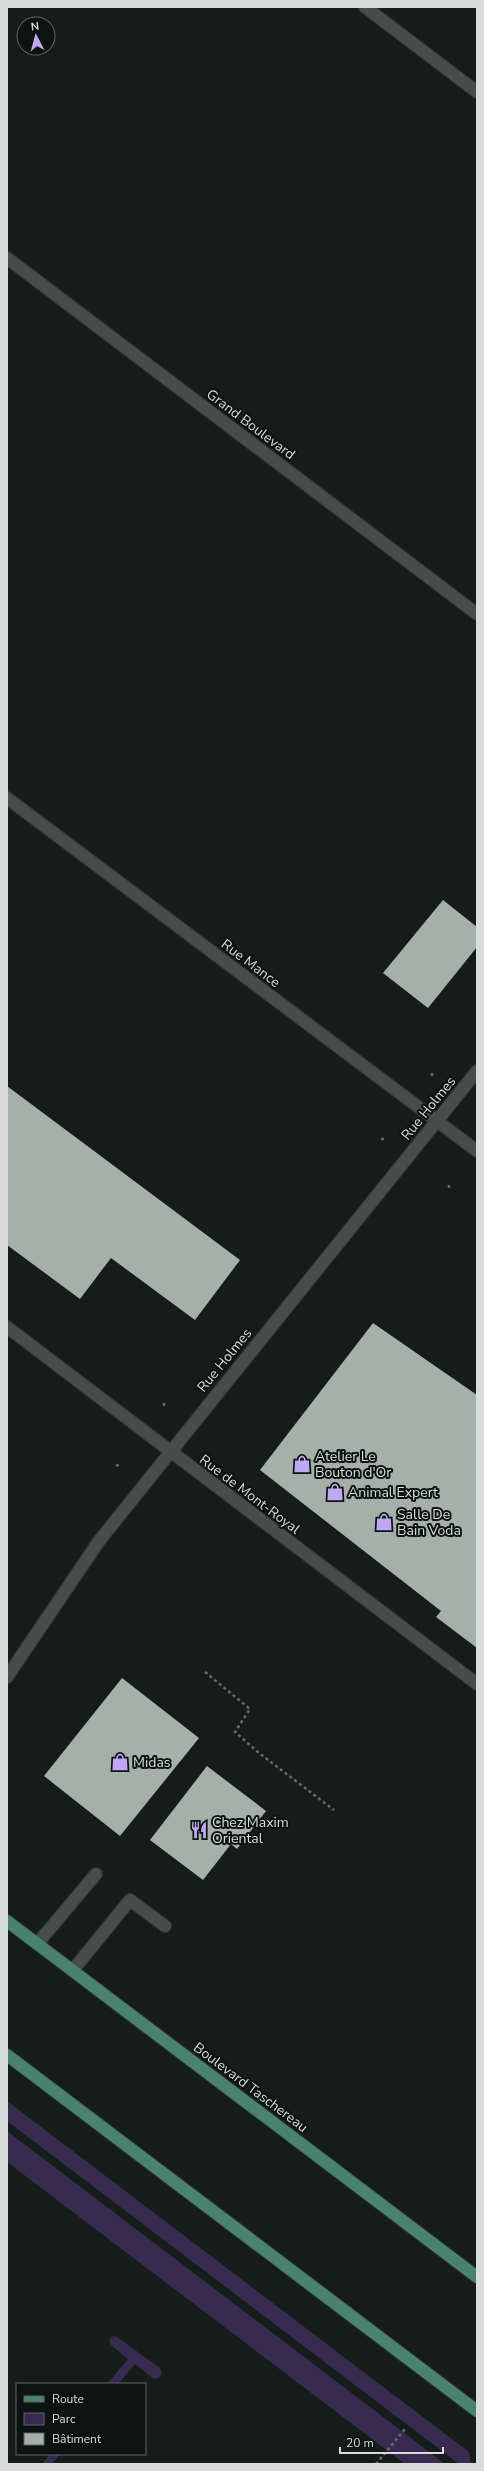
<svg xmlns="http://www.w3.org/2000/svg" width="484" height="2471" font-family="'Nunito Sans',sans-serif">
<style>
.green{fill:#372b50}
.building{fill:#a5b0ab}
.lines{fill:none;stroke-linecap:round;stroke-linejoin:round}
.lane-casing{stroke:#323634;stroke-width:14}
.street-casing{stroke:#323634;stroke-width:14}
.primary-casing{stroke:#323634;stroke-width:14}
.path{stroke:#656c6a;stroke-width:2.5;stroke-dasharray:3 3;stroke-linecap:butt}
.lane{stroke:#454e4a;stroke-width:12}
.street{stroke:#454e4a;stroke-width:12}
.primary{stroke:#49826f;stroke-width:12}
.labels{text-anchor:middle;stroke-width:4;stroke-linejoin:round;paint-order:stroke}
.street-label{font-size:14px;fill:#d8dddb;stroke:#0c1411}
.poi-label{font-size:14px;fill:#d8dddb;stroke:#0c1411;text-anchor:start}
</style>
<rect width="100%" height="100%" fill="#151d1a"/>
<path class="green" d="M7 2101 469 2452 471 2464H459L7 2121Z
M7 2131 445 2464H405L7 2162Z
M112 2336 117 2337 160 2368 162 2373 159 2378 154 2379 135 2364 118 2384H107L128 2359 111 2345 109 2340Z
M50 2454H60L52 2464H42Z"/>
<path class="building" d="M443 900 477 927V947L428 1008 383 973Z
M7 1086 240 1260 195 1320 111 1258 80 1299 7 1245Z
M373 1323 477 1395V1648L436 1617 441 1611 260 1470Z
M122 1678 199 1738 120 1836 44 1776Z
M207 1766 266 1811 237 1849 231 1844 203 1880 150 1840Z"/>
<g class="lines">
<g class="lane-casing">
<path id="lane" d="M37 1944 96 1874
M73 1970 130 1900 165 1926"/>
</g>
<g class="street-casing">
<path id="street" d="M365 7 477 92
M7 258 477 614
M7 798 477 1151
M7 1327 477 1684
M7 1677 99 1541 477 1071"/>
</g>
<g class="primary-casing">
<path id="primary" d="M7 1921 477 2277
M7 2055 477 2411"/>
</g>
<path class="path" d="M432 1073V1077
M381 1139H386
M449 1185V1190
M164 1403V1407
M116 1466 120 1464
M205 1672 250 1709 235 1732 259 1753 334 1810
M376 2464 405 2429"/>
<use href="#lane" class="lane"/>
<use href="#street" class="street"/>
<use href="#primary" class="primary"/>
</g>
<defs>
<g id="shop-bare" transform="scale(1.38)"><path d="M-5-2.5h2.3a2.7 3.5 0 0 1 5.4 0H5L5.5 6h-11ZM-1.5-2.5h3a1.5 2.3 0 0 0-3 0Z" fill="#c0a8f4" stroke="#0c1411" stroke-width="2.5" paint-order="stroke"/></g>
<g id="restaurant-bare" transform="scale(1.38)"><path d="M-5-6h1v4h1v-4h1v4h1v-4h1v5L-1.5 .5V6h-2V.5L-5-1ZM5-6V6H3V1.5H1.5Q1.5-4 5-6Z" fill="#c0a8f4" stroke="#0c1411" stroke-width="2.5" paint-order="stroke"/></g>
</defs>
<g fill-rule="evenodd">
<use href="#shop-bare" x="302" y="1464"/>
<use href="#shop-bare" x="335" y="1492"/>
<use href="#shop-bare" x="384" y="1522"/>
<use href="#shop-bare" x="120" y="1762"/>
<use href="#restaurant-bare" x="199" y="1830"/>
</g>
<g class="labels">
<g class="street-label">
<text transform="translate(251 424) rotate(37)" y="5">Grand Boulevard</text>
<text transform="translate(251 963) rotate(37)" y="5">Rue Mance</text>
<text transform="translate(428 1108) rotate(-51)" y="5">Rue Holmes</text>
<text transform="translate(224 1360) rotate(-51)" y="5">Rue Holmes</text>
<text transform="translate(250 1494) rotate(37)" y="5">Rue de Mont-Royal</text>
<text transform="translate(251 2087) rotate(37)" y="5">Boulevard Taschereau</text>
</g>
<g class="poi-label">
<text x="315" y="1461">Atelier Le<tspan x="315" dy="16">Bouton d'Or</tspan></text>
<text x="348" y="1497">Animal Expert</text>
<text x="397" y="1519">Salle De<tspan x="397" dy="16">Bain Voda</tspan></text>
<text x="133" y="1767">Midas</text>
<text x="212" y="1827">Chez Maxim<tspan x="212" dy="16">Oriental</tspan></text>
</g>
</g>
<rect width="484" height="2471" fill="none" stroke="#d8dddb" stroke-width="16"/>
<rect x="16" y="2383" width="130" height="72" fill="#0c1411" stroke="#5e6462"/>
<rect x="24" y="2396" width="20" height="6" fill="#49826f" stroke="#5e6462"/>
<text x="52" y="2403" font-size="12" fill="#d8dddb">Route</text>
<rect x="24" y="2413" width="20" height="12" fill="#372b50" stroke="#5e6462"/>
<text x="52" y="2423" font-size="12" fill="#d8dddb">Parc</text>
<rect x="24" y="2433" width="20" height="12" fill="#a5b0ab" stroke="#5e6462"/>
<text x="52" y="2443" font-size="12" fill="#d8dddb">Bâtiment</text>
<g transform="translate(36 36) rotate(354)"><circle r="19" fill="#0c1411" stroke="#5e6462"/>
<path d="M0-3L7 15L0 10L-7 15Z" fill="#c0a8f4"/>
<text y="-6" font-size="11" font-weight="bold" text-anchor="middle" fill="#d8dddb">N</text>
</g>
<path d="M340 2447v6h103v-6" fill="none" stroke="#d8dddb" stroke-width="2"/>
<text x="346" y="2447" font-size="12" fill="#d8dddb" stroke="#0c1411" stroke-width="3" paint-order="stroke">20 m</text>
</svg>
